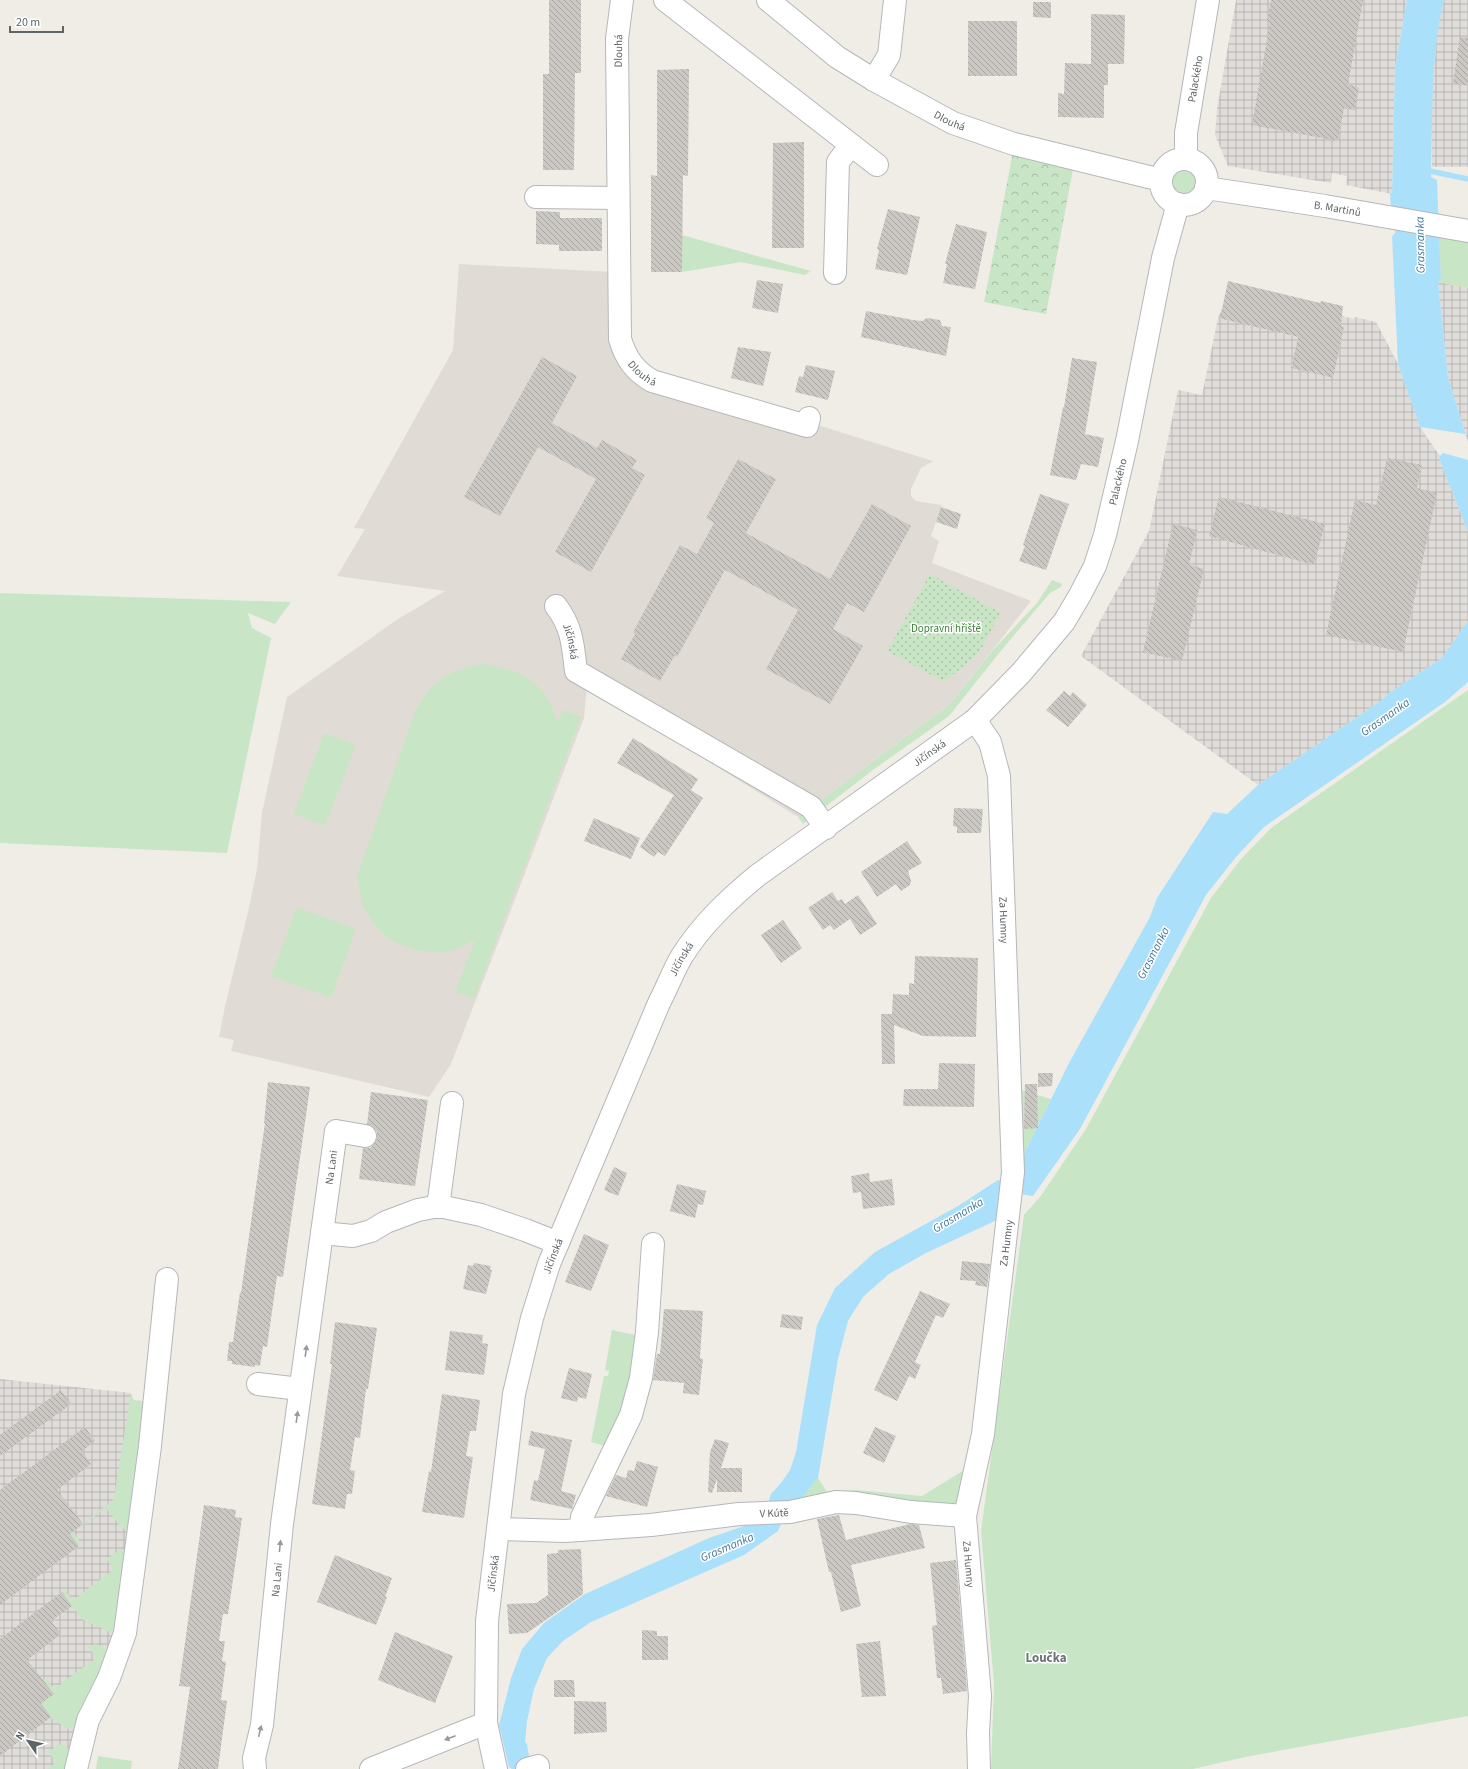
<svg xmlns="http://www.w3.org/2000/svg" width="1468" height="1769" font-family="'Source Sans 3',sans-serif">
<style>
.industrial{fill:url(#industrial-grid)}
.education{fill:#e0dcd5}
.grass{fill:#c8e6c5}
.forest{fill:url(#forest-crowns)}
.park{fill:url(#park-dots)}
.water{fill:#abe0fb}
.pier{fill:#f0ede7}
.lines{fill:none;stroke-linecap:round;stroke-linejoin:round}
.stream{stroke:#abe0fb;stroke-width:5.5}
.building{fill:url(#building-back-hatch)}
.minor-casing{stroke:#b4b7bb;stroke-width:24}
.minor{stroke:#fff;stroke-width:22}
.oneway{fill:#969a9c}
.labels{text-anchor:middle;stroke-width:3;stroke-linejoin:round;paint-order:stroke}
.street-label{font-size:11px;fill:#5e6366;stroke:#fff}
.park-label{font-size:11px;fill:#3d8339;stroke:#fff}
.water-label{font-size:12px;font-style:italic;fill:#42779c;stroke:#fff}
.quarter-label{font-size:13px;font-weight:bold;fill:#6f7578;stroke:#fff}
</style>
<defs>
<pattern id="industrial-grid" width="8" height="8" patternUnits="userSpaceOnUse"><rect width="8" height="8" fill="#dfdcd9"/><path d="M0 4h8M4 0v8" fill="none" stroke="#b8b6b4"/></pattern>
<pattern id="forest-crowns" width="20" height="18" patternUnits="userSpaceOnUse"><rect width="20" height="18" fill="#c8e6c5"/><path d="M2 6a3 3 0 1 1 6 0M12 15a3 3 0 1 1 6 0" fill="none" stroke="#a6bea4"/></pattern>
<pattern id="park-dots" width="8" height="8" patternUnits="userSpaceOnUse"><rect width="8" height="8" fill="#c8e6c5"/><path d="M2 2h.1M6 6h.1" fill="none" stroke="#a6bea4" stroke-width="1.8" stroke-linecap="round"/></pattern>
<pattern id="building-back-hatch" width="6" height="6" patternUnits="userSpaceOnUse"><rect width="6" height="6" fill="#cbc8c3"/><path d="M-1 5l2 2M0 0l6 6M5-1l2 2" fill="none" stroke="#a8a6a2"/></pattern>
</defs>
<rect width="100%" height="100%" fill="#f0ede7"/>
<path class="industrial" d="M1236 0H1407L1395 68 1392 194 1346 185 1347 176 1332 173 1331 183 1228 166 1215 135 1217 109Z
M1444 0H1468V167H1432V98L1437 31Z
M1438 282 1468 288V442L1448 377Z
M1342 316 1354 319 1355 317 1376 322 1398 364 1420 427 1440 456 1439 458 1468 532V621L1442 658 1389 693 1382 700 1258 785 1081 656 1149 531 1178 390 1202 395 1218 318 1280 332V334L1281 333 1292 335V336L1298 337 1291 368 1332 378Z
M0 1379 131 1393 133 1400 143 1401 118 1625 69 1750 68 1769H0Z"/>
<path class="education" d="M459 264 614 272 628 369 808 422 933 461 921 468 911 489V496L916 501 942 505 931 536 939 541 932 563 1031 601 950 704 798 817 587 686 584 718 507 920 451 1064 429 1097 231 1051 234 1040 219 1037 225 1006 248 912 257 869 262 813 287 697 398 619 445 591 337 576 365 529 354 528 453 350Z"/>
<path class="grass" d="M1169 182a15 15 0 1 1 30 0a15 15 0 1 1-30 0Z
M682 235 811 271 805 275 741 262 682 272Z
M1439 237 1468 242V288L1438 282 1441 280Z
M1052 580 1062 584 1061 587 1050 593 1000 652 949 716 873 770 803 824 798 817 950 704 993 650 1037 603Z
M0 593 291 602 275 624 248 613 252 628 271 638 227 853 0 843Z
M482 664C512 669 533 674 550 702 553 708 555 716 558 722L563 710 581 717 474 999 455 992 475 940 454 950 443 952 417 951 390 940 376 927 363 907 357 876 415 712C433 679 446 672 482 664Z
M1468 690V1716L1245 1757 1193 1769H991L994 1684 981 1531 1024 1215 1040 1197 1086 1129 1211 898 1241 859 1271 828Z
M324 733 356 745 325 826 294 814Z
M297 907 356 929 331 998 271 976Z
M1020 1090 1051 1099 1023 1156Z
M612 1330 640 1336 634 1376 609 1447 591 1442 604 1376H608L609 1371 605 1370Z
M131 1393 133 1400 145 1402 129 1528 125 1529 121 1527 106 1508 73 1532 81 1543 78 1545 70 1534 114 1499Z
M969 1467 957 1502 949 1506 798 1502 818 1478 827 1492 856 1490 922 1496Z
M121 1549 125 1550 114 1631 110 1632 83 1620 61 1592 64 1590 73 1600 114 1569 106 1559Z
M95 1644 102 1646 108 1654 76 1726 68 1729 52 1719 41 1703 54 1694 43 1680 46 1678 54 1689 96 1658 88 1647Z
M62 1744 67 1747 69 1750 68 1769H47L56 1762 48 1752 56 1746Z
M98 1756 132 1761 131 1769H96Z"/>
<path class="forest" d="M1013 152 1073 169 1046 314 984 302Z"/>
<path class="park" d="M930 574 1001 613 978 654 944 682 887 651Z"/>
<path class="water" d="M1407 0H1444C1430 60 1433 117 1431 177L1437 180 1441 280 1438 282 1448 377 1468 442V532L1439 458 1440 456 1420 427 1398 364 1392 236 1395 233V230L1392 229 1390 193H1392L1395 68Z
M1468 621V682L1445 702 1264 827 1236 857 1206 895 1080 1129 1033 1196 1020 1194 997 1220 926 1253 889 1274 863 1297 848 1321 838 1359 818 1478 782 1522 778 1531 744 1555 591 1622 563 1641 547 1658 534 1689 527 1721 525 1742 527 1744 531 1769H512L509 1767 499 1725 511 1678 522 1649 544 1623 585 1594 709 1538 753 1523 768 1503 771 1494 781 1483 790 1470 796 1452 817 1325 835 1288 875 1252 958 1206 998 1180H1004L1023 1156 1069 1063 1150 917 1157 898 1213 812 1227 814 1258 785 1382 700 1389 693 1442 658Z"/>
<path class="pier" d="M1420 427 1465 434 1468 442V460L1443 453 1440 456Z"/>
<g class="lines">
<path class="stream" d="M1425 170 1468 179"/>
</g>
<path class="building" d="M549 0H581V73H575L574 170H543V74H549Z
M1271 0H1363L1348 84 1359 88 1355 110 1344 108 1338 141 1252 125 1270 22H1267Z
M1033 2H1051V18L1033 17Z
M1091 14 1125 15 1124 64H1108V85H1104V118L1058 117V93L1064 94 1065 63 1091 64Z
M968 21H1017V76H968Z
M1460 37 1468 38V86L1453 83Z
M689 69 688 176 683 175 682 272H651V175L657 176V70Z
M804 142V248H772L773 143Z
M888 209 920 217 907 275 875 269 879 250 877 249Z
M536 211 560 212V218H602V251H559V245L536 244Z
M956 224 987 232 975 289 943 283 947 264H945Z
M757 280 783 284 778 313 752 308Z
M1228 281 1320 303 1321 301 1343 306 1341 326 1344 327 1333 378 1291 368 1298 337 1218 318 1222 309Z
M866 311 913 320 922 321 927 318 940 320 942 326 951 327 946 356 861 337Z
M738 347 771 352 763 386 731 378Z
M542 357 577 376 552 423 597 448 602 440 637 460 632 468 645 475 591 572 555 552 596 479 538 447 500 516 464 497Z
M1072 358 1097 362 1085 434 1104 438 1098 467 1081 464 1076 480 1050 475 1063 407H1064Z
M806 365 835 371 828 400 795 392 799 376 803 377Z
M1387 458 1422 465 1417 488 1437 493 1403 652 1326 635 1355 500 1376 505Z
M738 459 776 479 746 533 830 579 872 504 911 526 864 612 847 603 833 629 863 646 830 704 766 669 798 610 725 570 677 657 675 655 660 681 621 659 635 634 633 632 680 545 697 554 714 523 706 518Z
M1040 494 1069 504 1046 570 1019 561 1025 546 1023 545Z
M1219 497 1325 524 1314 565 1209 536Z
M941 507 961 514 957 529 936 522Z
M1173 524 1197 530 1189 565 1204 569 1182 661 1143 652Z
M1064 691 1070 696 1073 692 1087 705 1068 727 1046 710Z
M633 738 698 779 691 790 703 798 665 856 658 852 654 857 640 847 674 795 617 763Z
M954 808 983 809 981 833H957V827L953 826Z
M594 818 640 838 631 859 584 841Z
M907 841 922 863 908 871 911 881 910 885 901 891 896 884 877 897 861 872Z
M832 892 838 901 842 899 845 904 858 895 877 924 860 935 850 919 834 930 830 925 823 930 808 908Z
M783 920 802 948 781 963 761 935Z
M915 956 978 958 976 1037 923 1036 894 1025 895 1064H882L881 1014H892L893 994 909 995V983L914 984Z
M939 1063 975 1064 974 1107 903 1106 904 1089H938Z
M1038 1073H1053L1052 1086 1038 1087Z
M268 1082 310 1087 283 1277 277 1276 267 1347 263 1346 260 1366 255 1365V1367L232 1364V1361H227L229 1342H233L240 1292 241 1293 265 1123H264Z
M1025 1084H1037L1038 1128 1024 1129Z
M371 1092 428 1100 415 1186 359 1179 363 1148H370L374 1144 377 1138V1132L373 1127 367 1124Z
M614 1167 627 1173 618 1196 604 1190Z
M869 1173 870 1182 892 1179 895 1205 863 1209 861 1192 853 1193 851 1176Z
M677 1184 706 1191 703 1205 698 1204 695 1218 670 1211Z
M584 1234 609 1245 591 1291 565 1282Z
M962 1261 990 1264 987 1287 975 1285 976 1281 960 1280Z
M474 1263 491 1266 490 1270H492L486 1294 463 1289 468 1265 473 1266Z
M920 1291 950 1304 943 1318 936 1315 915 1362 921 1365 915 1379 909 1376 897 1401 874 1390Z
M664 1309 703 1311 700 1358 703 1359 699 1395 683 1393 684 1383 653 1380 657 1354H660Z
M782 1314 803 1317 801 1330 780 1327Z
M335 1322 377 1328 368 1389H366L360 1438 355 1437 350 1470 355 1471 352 1494H347L345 1509 312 1504 332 1364H330Z
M450 1331 483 1335 482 1343 488 1344 484 1375 445 1370Z
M569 1368 592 1374 586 1399 578 1397 577 1402 561 1398Z
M61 1390 71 1404 0 1456V1435Z
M442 1394 480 1400 476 1431H470L466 1456 473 1457 464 1518 422 1512 429 1471 431 1472Z
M85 1427 95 1441 82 1451 91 1464 57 1490 83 1524 70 1534 79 1546 0 1605V1490Z
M875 1427 896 1436 884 1463 863 1453Z
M531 1431 572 1440 561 1491 576 1495 572 1509 530 1500 534 1480 538 1481 545 1449 528 1445Z
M715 1439 729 1443 721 1468H742V1492H717V1479L712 1493 708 1492 710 1452Z
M637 1461 658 1467 647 1507 606 1496 616 1475 626 1478 628 1470 634 1471Z
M204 1505 236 1510 235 1517 242 1518 228 1614H223L219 1641H225L222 1661 226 1662 221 1700 227 1701 218 1769H178L190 1687 179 1686Z
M839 1515 846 1540 910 1524 919 1525 925 1548 851 1565 861 1606 841 1612 831 1572H829L817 1519Z
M581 1549 583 1594 527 1633 509 1634 507 1604 536 1603 548 1595 547 1554 558 1553V1550Z
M335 1555 392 1578 385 1597H387L376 1625 317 1602Z
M956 1560 967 1691 943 1694 941 1678H937L932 1626 937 1625 930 1563Z
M62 1592 72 1606 51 1621 61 1634 27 1660 54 1694 41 1703 51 1717 0 1756V1639Z
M642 1630 657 1631V1636H668V1660H642Z
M395 1632 453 1656 435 1703 378 1680Z
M880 1641 886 1696 862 1697 856 1644Z
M554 1680H574L575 1697H554Z
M574 1701 606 1702 607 1732 574 1734Z"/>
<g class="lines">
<g class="minor-casing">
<g id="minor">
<path id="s1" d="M622 0 617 39 620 339C626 359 635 371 652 381L807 426 809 418"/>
<path d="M665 0 877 165"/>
<path id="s2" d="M768 0 837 57 874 80 953 123 1014 144 1161 180"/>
<path d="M874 80 889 55 895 0"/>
<circle cx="1184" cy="182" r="23"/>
<path id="s3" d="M1186 159V133L1208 0"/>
<path id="s4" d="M1206 188 1325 206 1468 231"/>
<path d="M536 197 618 198"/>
<path d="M835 273 838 162 851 145"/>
<path id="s5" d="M556 606C572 627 573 645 576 671L811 807 826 828"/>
<path id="s6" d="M975 720 990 742 999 776 1013 1172 983 1434 965 1516 980 1696 978 1733 979 1769"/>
<path d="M438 1207 452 1103"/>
<path d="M322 1233 353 1236 371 1231 386 1222 418 1210 434 1207H444L481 1215 525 1230 558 1243"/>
<path d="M258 1384 300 1389"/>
<path id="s7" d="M498 1529 565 1531 651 1525 739 1514 790 1512 836 1502 856 1503 911 1512 965 1516"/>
<path d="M581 1530 582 1517 631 1415 641 1378 647 1332 653 1244"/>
<path d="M76 1769 88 1720 109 1678 125 1633 150 1446 167 1279"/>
<path id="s8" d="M255 1769 254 1758 262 1725 282 1524 336 1131 365 1136"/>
<path d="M371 1769 486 1723"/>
<path id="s9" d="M496 1769 486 1723 487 1621 514 1394 532 1318 549 1264 659 1003C667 988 673 971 682 956 702 924 729 899 758 875L975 720 1021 673 1064 622 1080 595 1095 566 1105 535 1127 441 1163 258 1178 204"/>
<path d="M527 1769 538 1766V1769"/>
</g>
</g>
<use href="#minor" class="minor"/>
</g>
<defs><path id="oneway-solid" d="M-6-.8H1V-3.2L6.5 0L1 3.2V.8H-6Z"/></defs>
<g class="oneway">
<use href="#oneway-solid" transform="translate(306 1351) rotate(-82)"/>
<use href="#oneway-solid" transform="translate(297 1417) rotate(-82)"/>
<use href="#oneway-solid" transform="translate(280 1546) rotate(-84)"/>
<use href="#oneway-solid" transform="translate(260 1731) rotate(-77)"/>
<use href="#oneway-solid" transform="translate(450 1738) rotate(159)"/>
</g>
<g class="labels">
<g class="street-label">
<text transform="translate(618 51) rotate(-89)" y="4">Dlouhá</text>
<text dy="4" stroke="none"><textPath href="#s3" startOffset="81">Palackého</textPath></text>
<text dy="4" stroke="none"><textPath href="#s2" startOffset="219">Dlouhá</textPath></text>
<text dy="4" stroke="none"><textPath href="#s4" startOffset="133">B. Martinů</textPath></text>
<text dy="4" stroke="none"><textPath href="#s1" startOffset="381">Dlouhá</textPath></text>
<text dy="4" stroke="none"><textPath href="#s9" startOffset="1510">Palackého</textPath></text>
<text dy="4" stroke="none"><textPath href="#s5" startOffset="39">Jičínská</textPath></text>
<text dy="4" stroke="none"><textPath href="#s9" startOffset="1170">Jičínská</textPath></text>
<text dy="4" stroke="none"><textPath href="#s6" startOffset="206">Za Humny</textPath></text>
<text dy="4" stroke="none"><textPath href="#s9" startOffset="845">Jičínská</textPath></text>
<text dy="4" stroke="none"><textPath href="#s8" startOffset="607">Na Lani</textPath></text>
<text transform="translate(1006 1243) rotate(-83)" y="4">Za Humny</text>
<text dy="4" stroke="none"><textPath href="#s9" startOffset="521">Jičínská</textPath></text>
<text dy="4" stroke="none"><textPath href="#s7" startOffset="277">V Kútě</textPath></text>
<text dy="4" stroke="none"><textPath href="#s6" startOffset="854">Za Humny</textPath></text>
<text dy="4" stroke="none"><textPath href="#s9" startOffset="197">Jičínská</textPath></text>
<text dy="4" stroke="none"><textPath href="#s8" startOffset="191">Na Lani</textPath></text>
</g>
<g class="park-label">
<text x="946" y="632">Dopravní hřiště</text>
</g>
<g class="water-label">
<text transform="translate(1420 245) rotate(-91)" y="4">Grasmanka</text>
<text transform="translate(1385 717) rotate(-35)" y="4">Grasmanka</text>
<text transform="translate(1153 953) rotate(-63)" y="4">Grasmanka</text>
<text transform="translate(958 1215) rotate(-31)" y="4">Grasmanka</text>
<text transform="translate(727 1547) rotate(-23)" y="4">Grasmanka</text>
</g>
<g class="quarter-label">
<text x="1046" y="1662">Loučka</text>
</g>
</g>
<g transform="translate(28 1741) rotate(304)" stroke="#ffffff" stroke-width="3" paint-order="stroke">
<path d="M0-3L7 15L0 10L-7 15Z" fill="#5e6366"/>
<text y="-6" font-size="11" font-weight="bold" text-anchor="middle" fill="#5e6366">N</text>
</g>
<path d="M10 26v6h53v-6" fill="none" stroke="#5e6366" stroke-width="2"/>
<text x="16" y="26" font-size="12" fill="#5e6366" stroke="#ffffff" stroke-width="3" paint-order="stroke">20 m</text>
</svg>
